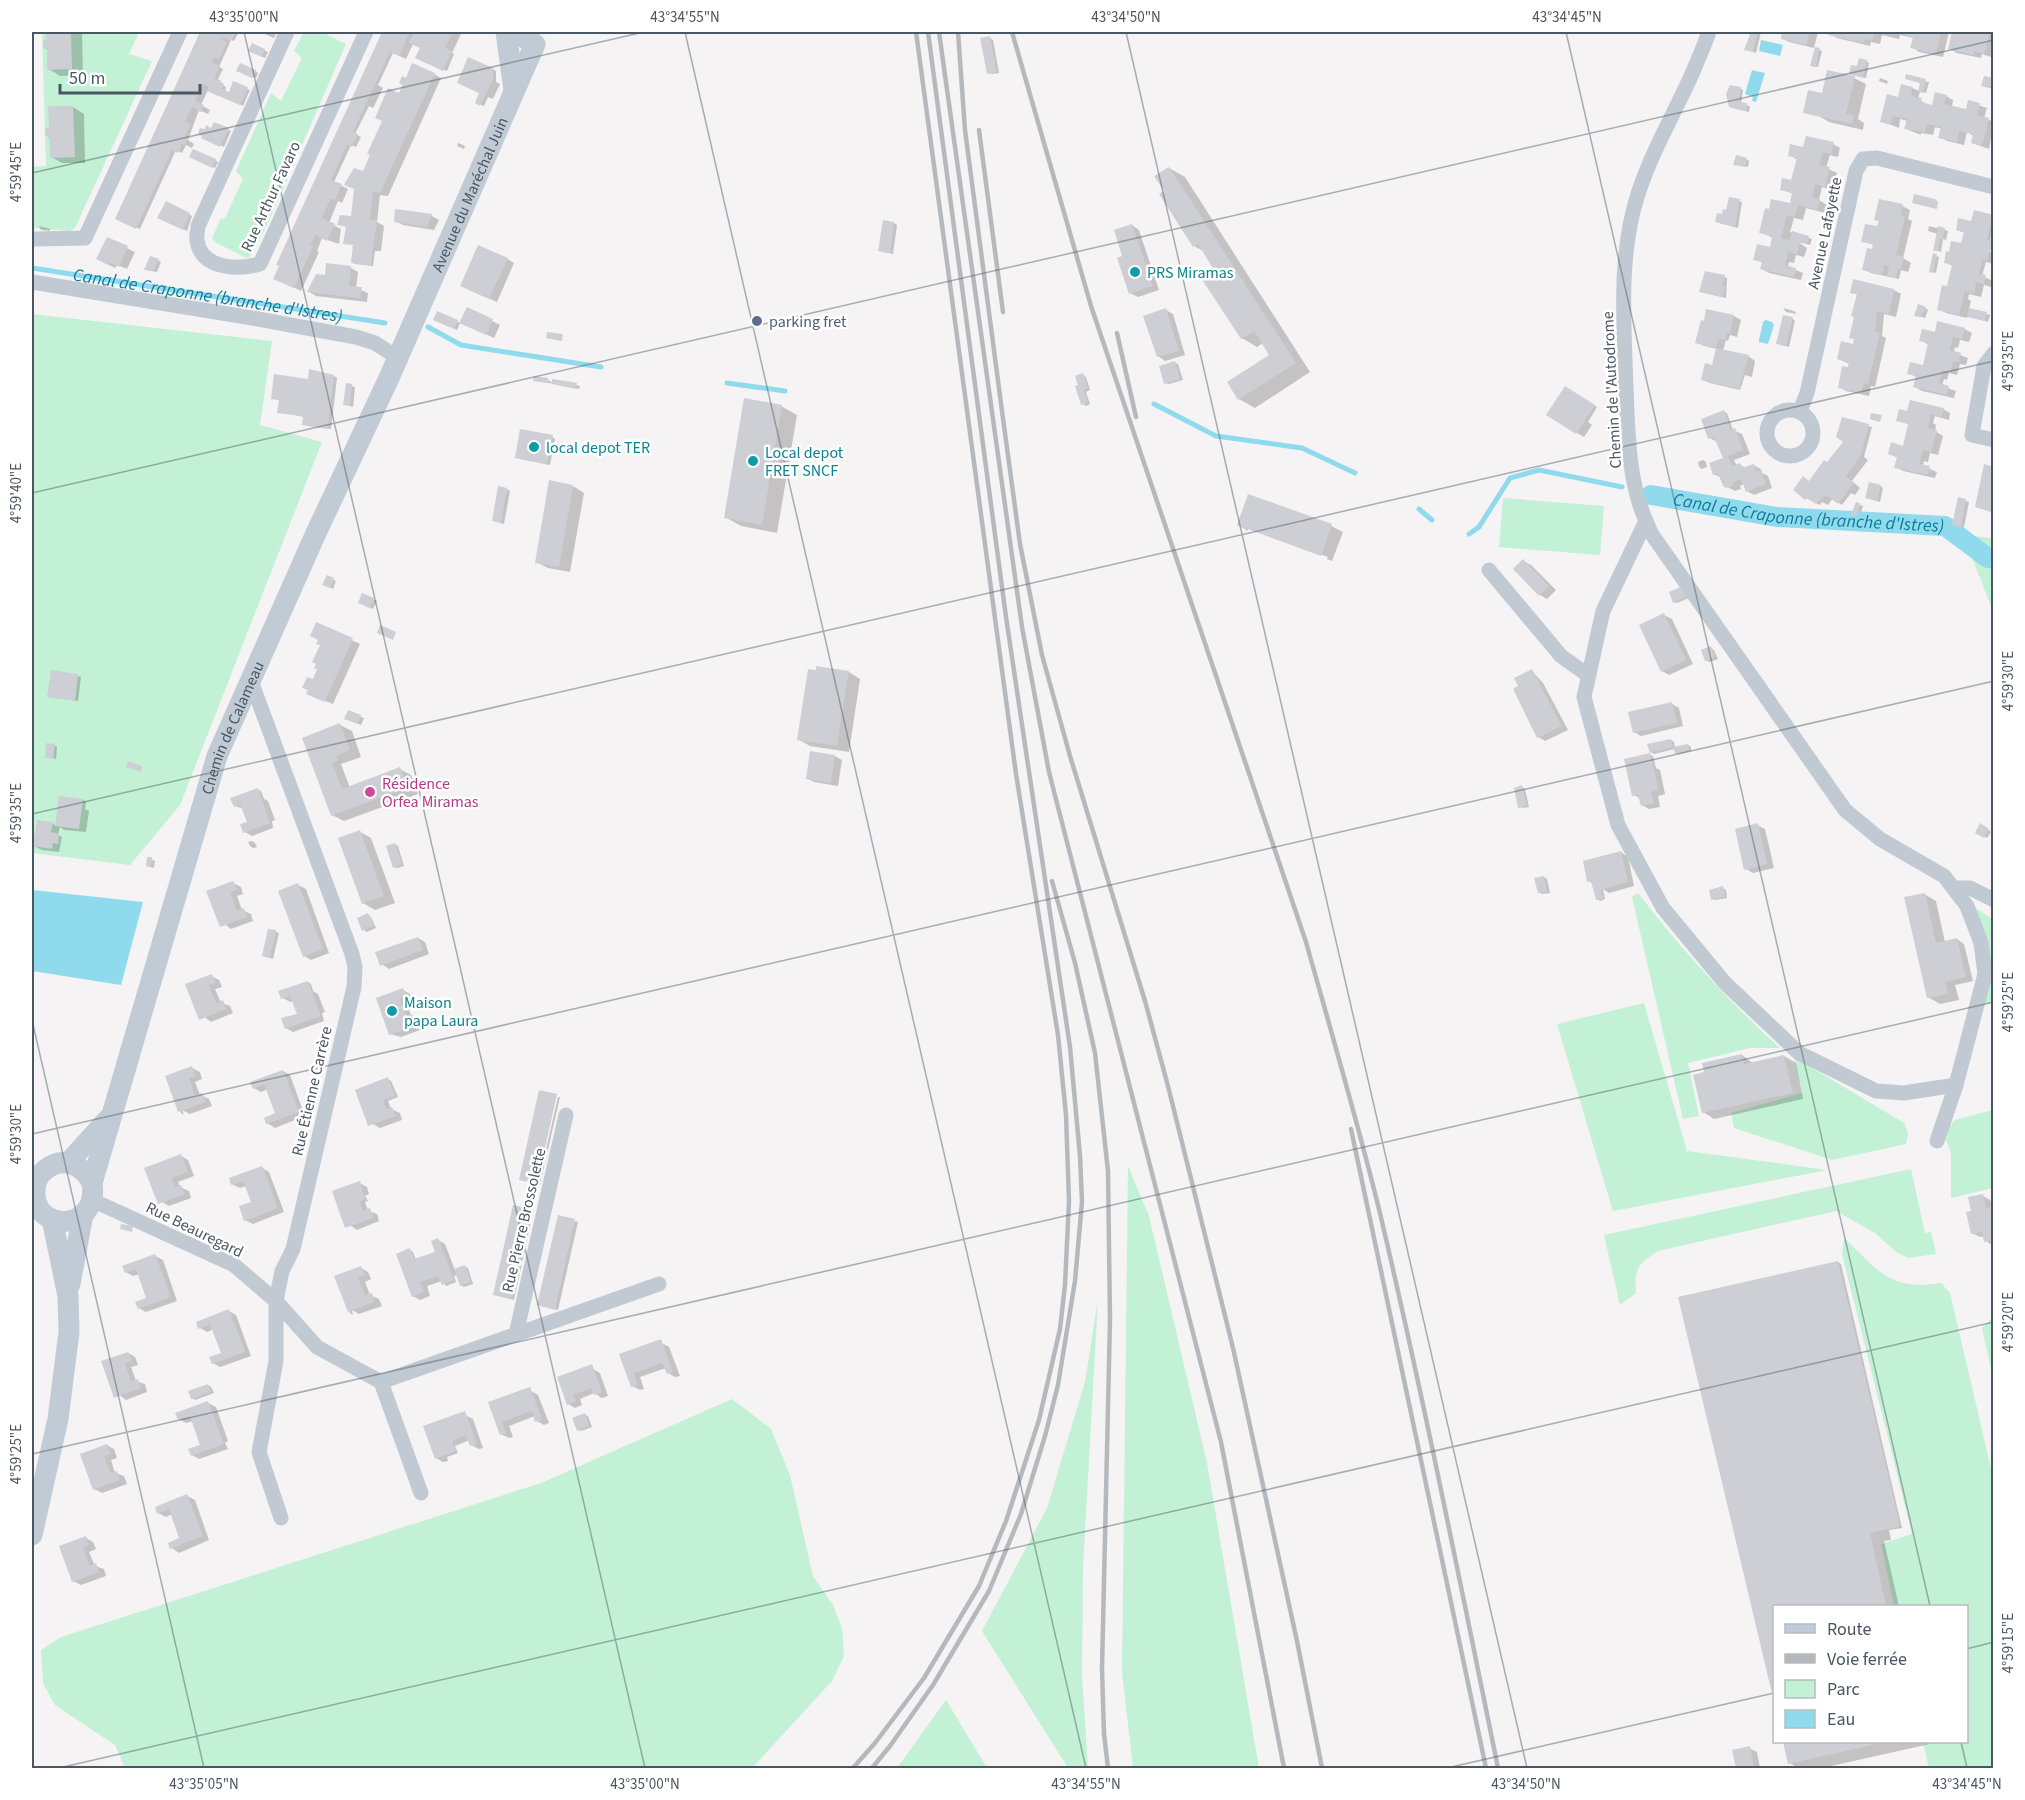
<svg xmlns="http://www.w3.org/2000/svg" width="2025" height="1800" font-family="'Source Sans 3',sans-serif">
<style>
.green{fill:#c3f1d5}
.water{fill:#90daee}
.shadow{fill:#0003}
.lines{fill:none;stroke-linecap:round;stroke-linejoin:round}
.stream{stroke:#90daee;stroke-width:5}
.canal{stroke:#90daee;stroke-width:20}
.building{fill:#cdcfd5}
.minor{stroke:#c1cad2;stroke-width:15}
.secondary{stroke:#c1cbd6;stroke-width:21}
.rail{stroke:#b5b8bd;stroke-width:4.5}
.ticks{fill:none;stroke:#4a5661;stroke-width:1.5;stroke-opacity:0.45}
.culture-dot{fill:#0f9aa8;stroke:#fff;stroke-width:2}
.service-dot{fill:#5c6f8a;stroke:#fff;stroke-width:2}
.hotel-dot{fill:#d1479c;stroke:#fff;stroke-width:2}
.labels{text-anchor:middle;stroke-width:5;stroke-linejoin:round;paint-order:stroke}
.street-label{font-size:16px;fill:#4a5661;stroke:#fff}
.culture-label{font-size:16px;fill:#0d838f;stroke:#fff;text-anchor:start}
.service-label{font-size:16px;fill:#4e5e75;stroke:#fff;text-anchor:start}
.hotel-label{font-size:16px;fill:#b23c85;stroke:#fff;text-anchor:start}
.water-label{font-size:18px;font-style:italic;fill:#0c7c9b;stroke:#fff}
.neatline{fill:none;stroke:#4a5661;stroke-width:2}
.ticks-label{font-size:15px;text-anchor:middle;fill:#4a5661}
</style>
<rect width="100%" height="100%" fill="#f5f3f3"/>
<path class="green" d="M42 32H139L129 54 152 61 75 228 69 231 34 228 32 167 46 166Z
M304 32H322L346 44 268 223 251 256 246 258 215 242 212 238 221 218 224 219 226 216 243 179 236 171 271 93 281 101 302 58 294 51Z
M32 314 272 341 260 425 322 442 180 805 130 865 32 853Z
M1503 498 1604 506 1600 555 1499 547Z
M1963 535 1993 538V611Z
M1638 893C1681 949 1728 1001 1780 1048H1750L1688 1063 1699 1116 1683 1119 1632 897Z
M1972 906 1993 919V1002L1984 1004Z
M1644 1003 1687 1151 1827 1170 1613 1211 1557 1024Z
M1794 1057 1904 1123 1908 1133 1906 1144 1832 1160 1734 1128 1731 1113 1802 1093Z
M1993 1110V1188L1951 1198V1153L1946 1140 1948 1128 1955 1120Z
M1128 1166 1149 1216 1207 1463 1259 1768H1133L1122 1672Z
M1911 1169 1925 1233 1931 1232 1936 1254 1908 1258 1895 1251 1875 1233 1836 1211 1658 1251C1638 1264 1634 1268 1636 1293L1620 1305 1604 1235Z
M1844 1238C1879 1271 1889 1291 1941 1283L1950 1293 1993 1477V1768H1929L1923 1742H1966V1606H1894L1881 1544 1912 1534 1842 1254Z
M1098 1299 1083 1567 1082 1677 1088 1768H1068L982 1631 1047 1508 1085 1382Z
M1993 1317V1378L1982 1328Z
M732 1399 771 1429 790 1475 813 1576 833 1605 842 1628 844 1656 832 1681 752 1768H125L115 1745 55 1705 43 1683 41 1650 61 1637 541 1483Z
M946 1700 987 1768H897Z"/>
<path class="water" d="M1761 40 1783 45 1780 56 1759 51Z
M1752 70 1765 73 1756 102 1752 101 1753 97 1745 94Z
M1766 320 1772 322 1774 325 1768 344 1759 342V340L1763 322Z
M32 890 143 902 121 985 32 971Z"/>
<path class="shadow" d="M48 32H82L83 75 60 76 49 69 48 50 45 48 48 43Z
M202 32H239L234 41 231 40 219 67 223 69 217 81 223 83 222 85 226 87 225 92 229 94 247 89 250 90 243 106 208 90 201 105 210 110 208 114 199 110 188 140 194 144 192 148 186 145 182 153 176 150 140 229 117 218Z
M260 32H277L274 38Z
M383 32H415L414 34 418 36 420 32H462L452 53 454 54 447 71 424 62 422 48 413 44 406 59 393 53 378 85 383 88 373 108 369 106 355 134 361 137 356 147 351 145 334 182 348 189 342 203 338 201 329 223 341 229 339 244 322 238 317 251 319 252 301 291 282 282 281 266 278 264Z
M1753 32H1761L1756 53 1746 49Z
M1784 32H1818L1814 48 1789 42 1782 38Z
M1831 32H1949L1943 57 1919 52 1912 47 1914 38 1900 35 1899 39 1882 35 1880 44 1871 42 1870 46 1837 38 1830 34Z
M1954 32H1990L1994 33 1991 57 1982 54 1981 58 1957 53 1950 49Z
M990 38 993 40 999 73 992 74 989 73Z
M253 45 268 52 265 58 250 51Z
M1819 50 1822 51 1818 67H1815Z
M1866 61 1869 63 1866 78 1854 75Z
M493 69 496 71V82L500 84 493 99 488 97 484 106 479 104Z
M255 71 258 73 256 78 241 72Z
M434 74 441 78 388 196 380 195 377 222 384 226 381 251H375L373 266 355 264 352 262 354 248 351 247H354L352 218 363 173 406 80Z
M1854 78 1866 84 1858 119 1864 123 1863 130 1829 122 1819 116 1823 95Z
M1880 78 1888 81 1887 84 1879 81Z
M1907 79 1929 82 1926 93 1920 91 1918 99 1928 105 1933 107 1946 96 1953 100 1952 107 1967 111 1969 102 1987 108 1984 118 1994 122 1989 149 1972 143 1974 136 1967 132 1964 145 1947 141 1940 137 1942 129 1935 127 1933 135 1921 133V135L1906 129 1908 121 1900 119 1899 128 1882 121 1899 99 1912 88 1919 91 1921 83Z
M1992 80 1993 89 1983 86Z
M1740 88 1743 90 1741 104 1750 106 1749 112 1733 108Z
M73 107 84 114 85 163H62L51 157V138L47 136Z
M214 124 231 131 224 147 203 137 212 130Z
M458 143 465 146 464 149 457 146Z
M1833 144 1840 148 1838 157 1830 155 1826 168 1837 173 1832 190 1822 187 1819 200 1827 205 1825 213 1806 208 1803 220 1794 218 1790 232 1812 239 1810 245 1798 242 1807 248 1804 257 1796 255 1794 263 1789 262 1788 267 1803 273 1801 280 1769 273 1762 269 1763 263 1755 259 1771 249 1773 238 1761 232 1791 205 1794 194 1781 189 1792 182 1798 160 1789 155 1804 149Z
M191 157 215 160 218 162 215 168Z
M1746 159 1749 161 1748 167 1735 164Z
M1169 168 1185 177 1310 372 1255 408 1239 399 1271 355 1263 343 1257 347 1242 338 1216 270 1205 252 1194 246 1166 191Z
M1739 201 1742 202 1738 228 1720 223 1723 216Z
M166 203 192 216 187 231 159 218Z
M1902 206 1910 210 1908 219 1912 221 1903 258 1911 263 1908 272 1901 270 1899 279 1871 273 1864 269 1879 247 1863 241 1883 229V224L1876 220Z
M396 211 432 216 439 220 434 230 403 225 395 221Z
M1994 217 1990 242 1994 243V251L1987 250 1994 254V264L1986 262 1982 276 1993 281 1991 287 1984 285 1981 297 1969 294 1968 299 1971 301 1969 309 1990 315 1988 322 1967 316V318L1946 313 1939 309 1948 288 1954 267 1946 262 1962 245 1965 233 1957 230Z
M894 223 897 225 893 254 883 252 880 250Z
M1132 225 1139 230 1159 290 1138 297 1130 293 1124 257Z
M39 226 47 228 50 229V231L41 230Z
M1929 226 1948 231 1946 240 1943 239 1941 252 1935 250 1938 234 1928 231Z
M107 239 135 252 127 269 117 265 115 268 105 263Z
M1936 256 1939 257 1936 273 1930 271Z
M507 259 514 263 497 302 469 290Z
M158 260 161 262 157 272 146 270Z
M351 268 358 272 356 288 368 293 367 302 316 296 309 292 326 276Z
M1724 277 1727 278 1726 298 1704 293Z
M1894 290 1901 294 1896 317 1884 314 1882 336 1886 338 1875 387 1871 386 1869 396 1846 391 1839 387 1850 364 1838 359 1859 346 1858 341 1851 337 1859 296 1852 292Z
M1783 308 1794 311 1797 314 1786 312Z
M1925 308 1928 310 1925 318 1916 315Z
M468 309 500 325 494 338 468 326Z
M1166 310 1173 314 1185 355 1165 361 1158 356Z
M437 313 460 323 457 330 434 319Z
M1734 316 1741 320 1737 337 1730 335 1728 341 1726 340 1723 351 1748 356 1755 361 1752 377 1745 375 1740 390 1710 383 1702 379 1714 367 1718 349 1704 346 1697 342Z
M1792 319 1795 320 1789 347 1781 345 1778 344Z
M1964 329 1972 333 1969 342 1960 340 1958 348 1955 347 1954 353 1968 358 1966 365 1960 364 1957 375 1949 373 1947 380 1944 379 1942 386 1956 391 1954 398 1922 391 1915 387 1916 377 1909 373 1924 367 1929 345 1921 340 1936 334Z
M1175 363 1178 364 1183 380 1169 384 1165 383Z
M1083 375 1086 377 1090 390 1086 392 1090 404 1086 406 1083 404Z
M334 376 337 378 331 429 307 426 304 417 279 412 281 401 273 398 309 380Z
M534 380H548L553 383V381L580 386 579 389Z
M347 385 355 387 353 407 345 404Z
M1565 388 1597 407 1588 422 1592 425 1584 437 1548 415Z
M781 406 797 415 777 533 741 526 725 517Z
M1943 409 1950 413 1949 420 1935 416 1933 423 1936 425 1935 431 1943 436 1938 455 1930 453 1928 462 1924 461 1923 466 1937 472 1935 478 1903 471 1896 467 1898 458 1890 454 1905 448 1910 425 1897 420 1908 413Z
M1724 412 1727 413 1733 430 1742 434 1750 454 1734 460 1737 466 1740 465 1746 468 1753 465 1761 469 1762 473 1768 476 1772 488 1754 495 1747 491 1744 484 1740 486 1741 489 1735 491 1724 485 1722 478 1714 474 1724 459 1717 442 1710 438Z
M1843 419 1872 427 1864 457 1868 460 1852 481 1860 488 1855 495 1851 493 1842 505 1833 498 1828 505 1822 502 1820 505 1806 498 1810 482 1845 442Z
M552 437 555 439 550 465 520 459Z
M1703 460 1706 462 1707 467 1702 469 1699 467 1698 462Z
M1993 468 1994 513 1976 507Z
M573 486 584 493 570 572 548 568 536 562Z
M1880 486 1883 488 1880 502 1870 499Z
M507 489 510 491 504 524 497 522 494 521Z
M1959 499 1969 502 1964 527 1957 526Z
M1857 504 1863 506 1860 516 1855 517 1852 515Z
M1238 525 1331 526 1343 532 1332 561 1327 559 1328 557 1248 528V531Z
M1523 561 1531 565 1556 590 1547 599 1540 595Z
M327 577 336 581 333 589 324 584Z
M1688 588 1691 597 1677 603 1674 602Z
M363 595 377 601 373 609 363 604Z
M1664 615 1672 619 1693 664 1669 675 1662 671Z
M317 624 360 644 333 704 315 697 313 681 319 669 321 645Z
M1711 648 1714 650 1718 659 1709 662 1706 660Z
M1532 671 1543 683 1568 730 1545 741 1538 737Z
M849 672 860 679 849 752 810 746 798 739Z
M78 676 81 677 78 701 49 697Z
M1672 704 1679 708 1683 726 1641 736 1634 732Z
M349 712 364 718 361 725 349 720Z
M340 725 352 731 361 757 341 764 350 788 400 769 411 775 418 794 344 821 332 815 303 738Z
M1671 740 1674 742 1675 748 1688 745 1691 747V751L1679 754 1676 753 1675 749 1654 754 1651 752Z
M54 745 57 747 56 759 47 757Z
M811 752 835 756 842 760 838 786 814 782 807 778Z
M1650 755 1653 756 1656 768 1660 770 1665 794 1658 796 1660 807 1649 809 1642 805 1641 799 1634 795Z
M1522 787 1525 789 1529 807 1523 808 1520 807Z
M258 790 261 791 264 799 268 801 275 820 272 821 273 828 252 836 245 832 249 823 244 809 235 806Z
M83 800 86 802 85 809 89 811 86 832 64 830 60 827 58 835 62 837 59 852 42 850 34 846 52 823 56 826Z
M1757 825 1765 829 1774 868 1753 873 1746 869Z
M1981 825 1991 832 1987 838 1977 832Z
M360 832 371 838 395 903 375 910 363 903Z
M252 841 255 843 257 847 253 848 250 846 248 842Z
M395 844 398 846 404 866 397 868 394 867Z
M1621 852 1628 857 1634 886 1609 893 1603 889 1605 899 1600 901 1597 899 1592 883 1589 881Z
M148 858 155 861 154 868 147 866Z
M1544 877 1547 879 1550 893 1542 894 1539 892Z
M233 883 241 887 243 894 237 896 242 910 251 914 253 921 231 929 218 919Z
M298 885 306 889 329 953 311 960 304 956Z
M1723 888 1726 890 1727 898 1716 900 1713 899Z
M1924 894 1936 901 1945 942 1957 939 1964 944 1973 981 1955 985 1959 1000 1940 1004 1928 997Z
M368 915 371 917 376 928 367 932 364 930 359 919Z
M269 930 279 933 273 959 263 956Z
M418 938 425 942 429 954 389 969 382 964Z
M212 976 219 980 222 987 215 989 221 1003 230 1006 233 1013 211 1022 197 1011Z
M308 982 311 984 313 991 318 994 325 1012 322 1013 324 1021 293 1032 286 1028 299 1015 294 1001 290 1002 283 998Z
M403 990 410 994 413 1001 406 1003 412 1017 420 1021 423 1029 401 1037 390 1034 380 1005Z
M1742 1055 1754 1064 1784 1056 1796 1063 1803 1099 1714 1119 1703 1112Z
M192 1068 200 1072 202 1079 195 1082 200 1095 209 1099 212 1106 190 1114 182 1110 184 1115 181 1113 170 1084Z
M283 1071 290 1075 305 1116 275 1128 267 1123 277 1114 268 1089 261 1092 254 1088Z
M388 1079 391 1081 398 1097 388 1101 391 1109 400 1113 402 1120 380 1128 373 1124Z
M558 1097H560L540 1185 538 1184Z
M181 1156 188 1160 194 1176 178 1182 180 1187 189 1191 191 1198 169 1206 162 1202Z
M262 1168 269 1172 284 1212 253 1224 245 1220 253 1202 246 1186 240 1188 232 1184Z
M359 1183 367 1187 369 1194 365 1196 368 1201 365 1202 368 1211 377 1214 379 1221 357 1230 350 1225Z
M1983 1196 1990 1200 1994 1209 1993 1246 1986 1241 1985 1236 1980 1237 1972 1233V1212Z
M530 1211 533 1212 514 1300 498 1296 495 1295Z
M575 1221 578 1222 558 1310 542 1306Z
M438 1240 445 1244 455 1270 465 1267 468 1268 473 1284 464 1287 461 1285 457 1275 454 1276 456 1282 446 1286 442 1281 427 1286 430 1296 420 1300 413 1296 410 1250 413 1252 416 1260 437 1253Z
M155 1256 163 1260 177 1301 146 1312 139 1308 148 1298 140 1274 133 1276 126 1272Z
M1838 1262 1841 1264 1902 1528 1889 1530 1891 1540 1884 1541 1899 1606H1774V1699L1680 1298Z
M361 1268 368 1272 371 1279 365 1282 370 1295 379 1299 382 1306 359 1314 352 1310 353 1315 350 1313 347 1305Z
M229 1311 236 1315 251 1356 220 1367 213 1363 223 1354 214 1329 207 1332 200 1328Z
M662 1343 669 1347 680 1376 675 1377 668 1373 666 1368 640 1377 644 1389 640 1390 632 1386 622 1358Z
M128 1353 135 1357 138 1365 131 1367 136 1381 145 1384 147 1392 126 1400 113 1390Z
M593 1369 600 1373 608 1396 602 1398 594 1393 580 1399 582 1405 575 1408 568 1404 572 1374Z
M208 1385 211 1387 214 1393 195 1400 192 1398Z
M531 1391 538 1395 549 1423 544 1425 537 1421 535 1416 509 1426 513 1437 509 1438 501 1434 491 1406Z
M208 1403 216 1407 228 1441 225 1443 228 1449 199 1459 192 1455 202 1446 193 1421 186 1423 179 1419Z
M465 1415 473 1419 483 1448 479 1449 471 1445 470 1440 455 1446 458 1453 447 1457 448 1461 443 1462 436 1458Z
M585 1415 588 1416 592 1427 581 1431 578 1430Z
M107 1445 114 1449 117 1458 111 1460 115 1473 124 1476 127 1484 102 1493 94 1489Z
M187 1496 195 1500 209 1540 179 1553 172 1548 170 1544 181 1539 172 1514 166 1517 158 1513Z
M86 1538 93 1542 96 1549 89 1552 95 1566 104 1569 106 1576 81 1585 73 1581 61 1547Z
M1784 1742H1929L1930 1744 1822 1768H1798L1790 1763Z
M1749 1748 1757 1752 1760 1768H1737L1733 1751Z"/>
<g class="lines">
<g class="stream">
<path id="s1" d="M32 268 385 323"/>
<path d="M428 327 461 345 601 367"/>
<path d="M727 383 785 391"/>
<path d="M1154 404 1216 436 1302 448 1355 473"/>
<path d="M1419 509 1432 520"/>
<path d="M1469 534 1479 527 1510 478 1539 470 1622 487"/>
</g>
<path class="canal" id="s2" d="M1651 495 1777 517 1945 526 1988 558H1994"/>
</g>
<path class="building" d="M46 32H71L72 69 47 70V48H43V39L46 40Z
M200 32H235L231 41 223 38 222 40 227 42 219 59 215 57 212 62 220 66 214 79 221 80 219 83 224 84 222 89 229 92 233 81 248 87 240 105 207 91 209 87 203 83 195 101 204 105 201 112 192 107 185 121 191 124 185 137 188 138 185 145 182 144 178 153 172 150 136 229 115 219Z
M382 32H410L399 56 390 52 353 132 358 134 352 147 347 145 331 180 342 184 335 200 331 198 322 218 335 224 327 241 315 235 310 245 313 246 294 288 273 279 279 266 276 265Z
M414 32H453L445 48 452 51 443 71 415 58 420 48 409 43Z
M1751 32H1758L1753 52 1744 50Z
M1782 32H1810L1806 45 1781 39Z
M1829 32H1875L1872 41 1864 39 1863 43 1828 35Z
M1895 32H1941L1936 54 1910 48 1913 37Z
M1952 32H1990L1984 54 1974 51V55L1948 49Z
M990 36 997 72 987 74 980 38Z
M252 43 265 49 262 57 248 51Z
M1815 47 1820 48 1815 67 1810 66Z
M468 57 493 68V79L480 106 475 103 479 93 457 83Z
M1859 58 1867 60 1863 78 1849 74 1851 65 1857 66Z
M240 63 256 70 252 78 236 71Z
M412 63 435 73 380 193 373 192 370 219 377 220 371 266 351 263 353 245 343 244 346 227 337 225 340 215 351 216 354 189 344 185 354 168 363 171 370 155 367 154 382 121 375 118 388 88 399 93 402 85 399 83 402 76 406 78Z
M1827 70 1855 76 1846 114 1854 115 1852 124 1803 113 1808 90 1822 93Z
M1906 74 1926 79 1923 93 1918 92 1920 83 1905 79Z
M1984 76 1993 78 1990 88 1981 86Z
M1901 84 1913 87 1911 96 1922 98 1921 102 1932 105 1935 92 1947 95 1944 104 1966 109 1968 100 1980 103 1977 115 1989 118 1982 146 1971 143 1973 134 1959 131 1957 142 1938 138 1941 127 1927 124 1925 132 1904 129 1907 119 1893 116 1891 125 1880 122 1887 94 1898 97Z
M1730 85 1741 87 1739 102 1747 103 1746 111 1729 107 1726 94Z
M48 106H73L75 157 50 158 49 136H45V128L49 127Z
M214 122 229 128 220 147 201 138 202 136 198 134 200 128 205 129 206 125 211 128Z
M1806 136 1834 142 1831 154 1823 152 1819 165 1830 167 1825 187 1815 184 1812 197 1820 199 1818 210 1798 205 1795 217 1787 215 1781 238 1789 240 1792 231 1809 236 1807 244 1800 242 1797 254 1788 252 1785 265 1796 268 1794 277 1760 269 1762 262 1753 260 1757 244 1770 247 1772 236 1759 233 1765 208 1769 209 1771 199 1790 203 1792 193 1780 190 1782 178 1791 180 1797 158 1788 156 1790 144 1803 147Z
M193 149 216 159 212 168 189 157Z
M1736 155 1747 158 1745 167 1733 165Z
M1169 167 1296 363 1238 400 1227 382 1269 355 1254 331 1241 339 1201 278 1214 270 1198 244 1193 247 1159 194 1164 191 1154 176Z
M1914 194 1935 199 1938 202 1937 209 1912 203Z
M1729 197 1740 199 1735 227 1715 222 1717 213 1722 214 1723 209 1726 210Z
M1879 199 1903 204 1901 215 1905 216 1896 255 1904 257 1901 269 1898 268 1896 278 1887 276 1889 266 1884 265 1882 275 1862 270 1867 248 1872 249 1873 244 1861 242 1865 224 1877 226 1879 221 1874 220Z
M166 201 190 213 183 230 157 218Z
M395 209 410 211 432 214 427 227 394 222Z
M1974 210 1994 215V227L1990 226 1987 240 1994 241V251L1990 250 1987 261 1982 260 1979 274 1986 275 1984 284 1976 282 1974 294 1965 291 1959 315 1937 310 1942 285 1947 286 1952 265 1944 263 1946 251 1949 252 1951 241 1961 243 1964 232 1956 230 1958 218 1971 221Z
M883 220 894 222 890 253 878 251Z
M1132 224 1153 286 1129 294 1117 258 1122 256 1114 230Z
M1938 226 1945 228 1943 239H1940L1938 251H1933Z
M107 237 128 246 119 267 109 262 108 265 96 259Z
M478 245 508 258 489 299 460 286Z
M1933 253 1937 254 1933 273 1929 272Z
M150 256 159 259 153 271 144 270Z
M326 263 351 266 349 286 362 287 360 298 307 292 316 274 325 275Z
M1705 271 1725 275 1722 286H1725L1723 297 1699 292Z
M1853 279 1894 289 1889 314 1877 311 1875 332 1880 333 1868 384 1864 383 1861 393 1838 388 1842 366 1848 367 1849 362 1837 359 1841 341 1853 344 1854 339 1849 338 1854 317 1851 316 1857 294 1850 293Z
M1918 304 1926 307 1921 317 1914 316Z
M467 307 493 319 486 335 459 323Z
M1166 308 1179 351 1157 357 1143 316Z
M1969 308 1987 312 1985 321 1967 317Z
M1706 309 1734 315 1730 334 1727 333 1725 340 1718 339 1716 348 1695 343 1701 320 1704 321Z
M437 311 458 320 454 329 433 320Z
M1783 315 1793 317 1786 346 1776 344Z
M1937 321 1965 328 1962 339 1953 337 1950 350 1961 353 1959 362 1953 361 1950 372 1942 370 1939 383 1949 386 1947 395 1913 387 1916 376 1907 374 1910 362 1923 365 1928 343 1919 341 1922 329 1935 332Z
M547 332 563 334 562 341 546 338Z
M1716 348 1749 355 1739 389 1701 380 1705 363 1712 365Z
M1175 361 1180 379 1164 384 1159 366Z
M309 369 334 375 328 429 302 425 303 416 277 413 279 400 271 399 274 374 308 379Z
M1083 373 1088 388 1084 390 1088 403 1081 405 1075 386 1078 385 1075 376Z
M534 376 548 378V383L533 381Z
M552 379 577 383 576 389 552 384Z
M346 383 352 384 350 406 343 405Z
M1565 386 1595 405 1576 434 1546 415Z
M744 398 782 405 762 525 724 518Z
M1910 400 1944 408 1942 417 1931 414 1928 428 1937 430 1931 452 1923 450 1919 464 1930 466 1928 475 1894 468 1897 457 1888 454 1891 442 1903 446 1908 424 1896 421 1899 409 1907 411Z
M1724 410 1731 430 1735 428 1743 450 1728 456 1732 466 1740 463 1742 468 1754 464 1756 472 1761 470 1766 484 1746 492 1741 479 1733 482 1734 485 1726 488 1723 486 1718 473 1713 475 1709 463 1723 458 1714 437 1708 439 1701 419Z
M1871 413 1882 415 1880 422 1870 419Z
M1842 417 1869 424 1861 455 1846 476 1854 483 1838 504 1826 495 1816 504 1807 498 1805 500 1793 490 1803 476 1809 481 1824 460 1827 462 1843 442 1836 437Z
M520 429 553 435 547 464 515 458Z
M1984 464 1994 467 1991 478 1994 479V512L1975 507Z
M549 480 573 485 559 567 535 563Z
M1869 482 1881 485 1877 501 1865 498Z
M498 486 507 488 501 523 492 521Z
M1248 494 1332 524 1321 556 1237 525Z
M1958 497 1966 499 1961 527 1952 525Z
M1856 502 1860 503 1857 515 1850 516Z
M1523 559 1549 586 1539 596 1513 569Z
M327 575 334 578 330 588 322 585Z
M1685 585 1689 596 1673 603 1669 592Z
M362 593 374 598 370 608 358 603Z
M1664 613 1686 660 1661 672 1639 625Z
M316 622 353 638 325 702 306 694 308 690 302 688 307 677 313 679 317 669 314 668 316 664 312 662 320 645 316 644 318 640 310 636Z
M380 625 396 632 393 640 377 633Z
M1711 646 1715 657 1705 661 1701 650Z
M816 666 849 671 837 746 797 740 808 669 816 670Z
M1532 669 1562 726 1537 738 1513 689 1518 686 1514 678Z
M51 670 78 674 75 701 47 697Z
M1672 702 1677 723 1633 733 1628 712Z
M348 710 361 715 358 724 344 719Z
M340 723 350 750 336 756 338 761 332 763 342 789 400 767 408 787 331 816 302 738Z
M1671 739 1673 747 1688 744 1689 750 1675 754 1673 747 1650 753 1647 744Z
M46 743 55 744 53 759 45 758Z
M810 751 835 755 831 783 806 779Z
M1650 753 1659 790 1651 792 1654 803 1641 806 1638 795 1632 796 1624 759Z
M128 761 142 766 141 772 126 767Z
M1522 785 1527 806 1518 808 1514 788Z
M258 788 270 823 243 833 240 824 247 822 240 804 234 807 230 798Z
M59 796 83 799 79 829 55 826Z
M37 820 53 822 51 832 59 834 58 844 53 843 52 849 33 846Z
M1758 823 1767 864 1744 870 1735 829Z
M1980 823 1989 829 1984 838 1975 833Z
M360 830 384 896 362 904 338 838Z
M395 843 402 864 393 868 386 846Z
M1621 851 1628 882 1601 890 1603 898 1596 900 1591 881 1587 882 1583 861Z
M147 857H152L151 867 146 866Z
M1544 876 1547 892 1538 893 1534 878Z
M233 881 237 890 230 892 237 911 244 908 247 917 220 927 206 891Z
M298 883 323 949 303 957 278 891Z
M1723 886 1725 897 1711 900 1709 890Z
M1925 893 1936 943 1957 938 1966 977 1945 982 1948 994 1927 998 1904 897Z
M368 913 374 926 362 931 357 918Z
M268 929 276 930 270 958 262 956Z
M418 937 423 950 380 966 375 952Z
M212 974 216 983 209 985 216 1003 223 1000 226 1009 199 1020 185 984Z
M308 981 321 1016 285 1029 281 1018 297 1014 290 996 281 999 278 991Z
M403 988 406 997 400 999 407 1018 413 1015 417 1025 389 1035 376 998Z
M1742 1054 1744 1064 1784 1055 1793 1093 1702 1113 1693 1075 1704 1072 1702 1063Z
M192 1066 196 1076 189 1078 195 1095 202 1093 206 1102 178 1112 165 1076Z
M283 1070 299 1112 266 1124 264 1118 275 1113 264 1084 253 1089 250 1082Z
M388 1077 395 1096 383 1100 386 1109 392 1107 396 1116 368 1126 355 1090Z
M539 1090 557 1094 537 1184 519 1180Z
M181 1154 188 1172 172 1178 175 1187 181 1185 185 1194 158 1204 144 1168Z
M262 1166 278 1208 244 1221 239 1206 251 1202 243 1181 231 1185 229 1178Z
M360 1181 365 1199 360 1202 363 1211 370 1208 373 1218 345 1228 332 1191Z
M1983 1194 1986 1208 1992 1206 1994 1212V1240L1984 1242 1982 1232 1971 1234 1966 1212 1971 1211 1968 1197Z
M513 1205 531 1209 511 1299 493 1295Z
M558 1215 575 1219 555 1310 537 1305Z
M121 1224 133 1226 132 1232 120 1229Z
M438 1238 454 1280 442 1285 438 1276 420 1282 424 1292 412 1297 396 1254 410 1248 414 1259 435 1252 431 1241Z
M155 1254 171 1297 138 1309 135 1302 146 1298 136 1269 125 1273 122 1266Z
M1838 1261 1900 1526 1870 1533 1886 1606H1774V1702L1678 1297Z
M465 1265 471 1282 460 1286 454 1269Z
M361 1266 365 1275 358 1278 365 1295 372 1293 375 1302 348 1312 334 1276Z
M229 1309 245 1352 212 1364 209 1357 221 1353 210 1324 198 1329 196 1322Z
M661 1339 673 1372 667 1374 662 1363 634 1373 638 1385 631 1387 619 1354Z
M128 1352 132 1361 125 1363 131 1381 138 1379 141 1388 114 1398 101 1361Z
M592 1364 602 1392 594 1395 591 1388 573 1395 576 1401 567 1405 557 1377Z
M208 1384 211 1392 191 1399 188 1391Z
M530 1387 542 1420 535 1422 532 1411 502 1422 506 1433 500 1435 488 1402Z
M208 1401 224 1444 191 1456 188 1449 200 1445 190 1416 178 1420 175 1413Z
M465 1411 477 1444 470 1446 466 1435 452 1441 456 1451 435 1459 423 1426Z
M585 1413 589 1426 577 1431 572 1418Z
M107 1444 111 1454 104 1456 107 1464 111 1473 117 1471 120 1480 93 1490 80 1454Z
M187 1494 203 1536 170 1549 168 1543 179 1538 169 1509 157 1514 155 1507Z
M86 1536 89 1545 83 1548 90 1566 96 1563 99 1572 72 1582 59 1546Z
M1783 1742H1885L1788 1764Z
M1750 1746 1754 1768H1736L1732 1750Z"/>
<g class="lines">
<path class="minor" d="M287 32 198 226C198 230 196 236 197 240 201 270 239 270 260 264L366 32
M1709 32C1704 46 1698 60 1692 74 1674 114 1652 151 1638 194 1618 255 1624 324 1626 388 1628 432 1628 481 1646 521L1603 611 1584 697 1618 825 1663 908 1725 983 1799 1053 1876 1091 1904 1093 1956 1085
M32 239 85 238 180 32
M32 282 258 319 356 337 375 343 398 358
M1994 353 1984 366 1972 435 1994 440
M1767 433a23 23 0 1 1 46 0a23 23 0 1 1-46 0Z
M1800 411 1807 393 1856 171 1863 159 1877 158 1994 187
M1646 521 1651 533 1845 810 1880 839 1944 876 1967 906 1981 943 1985 974 1956 1085 1937 1141
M1489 570 1561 656 1589 676
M251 681 352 954 355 967 354 987 293 1249 282 1271 276 1301V1361L259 1452 281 1518
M1953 888H1970L1994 900
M92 1200 234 1265 276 1301 317 1347 381 1382 421 1493
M516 1334 566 1115
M381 1382 659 1284"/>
<g class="secondary">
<path d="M506 32 514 90"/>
<path d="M68 1163 108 1119"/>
<path id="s3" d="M92 1183C83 1165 63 1155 45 1170 39 1175 35 1182 35 1190 32 1233 100 1233 92 1183L217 756 316 533 389 378 535 44 514 32"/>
<path d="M70 1284 83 1214"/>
<path d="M32 1535 58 1419 69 1332 68 1296 52 1219"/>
</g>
<path class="rail" d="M939 32 1022 627 1049 772 1221 1442 1284 1768
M958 32 965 130 1002 411 1020 544 1042 655 1070 756 1145 1001 1168 1086 1233 1348 1297 1641 1322 1768
M1012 32 1091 306 1306 942C1331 1031 1357 1120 1379 1209 1423 1395 1460 1582 1498 1768
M979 130 1003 312
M1117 333 1136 417
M1052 881 1075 963 1095 1053 1108 1171 1110 1319 1102 1669 1104 1734 1108 1768
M1351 1129 1486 1768
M853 1768 875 1743 924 1678 979 1586 1006 1521 1039 1420 1060 1329 1065 1285 1069 1201 1066 1115 1058 1035 1016 774 916 32
M872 1768 890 1746 933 1685 989 1591 1021 1514 1045 1436 1058 1385 1075 1281 1082 1202 1080 1156 1070 1047 1006 617 928 32"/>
</g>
<path class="ticks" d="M244 32 645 1768M685 32 1086 1768M1126 32 1527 1768M1566 32 1930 1606M32 173 644 32M32 493 1994 40M32 814 1994 361M32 1020 204 1768M32 1134 1994 681M32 1454 1994 1002M1966 1649 1994 1642M1961 1742 1967 1768M59 1768 1994 1322M1447 1768 1774 1693"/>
<g class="culture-dot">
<circle cx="1135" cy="272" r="6"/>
<circle cx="534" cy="447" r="6"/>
<circle cx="753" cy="461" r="6"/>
<circle cx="392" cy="1011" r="6"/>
</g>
<circle class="service-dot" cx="757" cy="321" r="6"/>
<circle class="hotel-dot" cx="370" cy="792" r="6"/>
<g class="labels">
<g class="street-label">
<text dy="6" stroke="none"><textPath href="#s3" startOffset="1244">Avenue du Maréchal Juin</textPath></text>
<text transform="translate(270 196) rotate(-65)" y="6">Rue Arthur Favaro</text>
<text transform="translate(1824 233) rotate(-78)" y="6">Avenue Lafayette</text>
<text transform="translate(1611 390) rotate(-93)" y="6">Chemin de l'Autodrome</text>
<text dy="6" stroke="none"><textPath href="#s3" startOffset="660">Chemin de Calameau</textPath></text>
<text transform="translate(311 1091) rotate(-77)" y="6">Rue Étienne Carrère</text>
<text transform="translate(523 1220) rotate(-77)" y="6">Rue Pierre Brossolette</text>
<text transform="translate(195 1229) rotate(26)" y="6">Rue Beauregard</text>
</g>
<g class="culture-label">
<text x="1147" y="278">PRS Miramas</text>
<text x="546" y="453">local depot TER</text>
<text x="765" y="458">Local depot<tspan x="765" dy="18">FRET SNCF</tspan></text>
<text x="404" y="1008">Maison<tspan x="404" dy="18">papa Laura</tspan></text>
</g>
<g class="service-label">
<text x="769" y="327">parking fret</text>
</g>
<g class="hotel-label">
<text x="382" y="789">Résidence<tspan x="382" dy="18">Orfea Miramas</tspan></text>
</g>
<g class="water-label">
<text dy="6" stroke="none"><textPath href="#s1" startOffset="178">Canal de Craponne (branche d'Istres)</textPath></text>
<text dy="6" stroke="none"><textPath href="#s2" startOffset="159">Canal de Craponne (branche d'Istres)</textPath></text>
</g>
</g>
<rect width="2025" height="1800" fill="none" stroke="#ffffff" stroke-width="66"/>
<rect x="1773" y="1605" width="195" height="138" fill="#ffffff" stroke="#b7bbc0" stroke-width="1.5"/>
<rect x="1785" y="1624" width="30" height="9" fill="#c1cbd6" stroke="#b7bbc0" stroke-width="1.5"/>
<text x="1827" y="1635" font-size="18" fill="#4a5661">Route</text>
<rect x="1785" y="1654" width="30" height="9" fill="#b5b8bd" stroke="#b7bbc0" stroke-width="1.5"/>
<text x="1827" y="1665" font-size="18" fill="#4a5661">Voie ferrée</text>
<rect x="1785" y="1680" width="30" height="18" fill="#c3f1d5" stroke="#b7bbc0" stroke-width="1.5"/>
<text x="1827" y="1695" font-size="18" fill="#4a5661">Parc</text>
<rect x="1785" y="1710" width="30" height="18" fill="#90daee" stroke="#b7bbc0" stroke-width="1.5"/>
<text x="1827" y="1725" font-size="18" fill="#4a5661">Eau</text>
<path d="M60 84v9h140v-9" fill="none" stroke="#4a5661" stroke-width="3"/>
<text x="69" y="84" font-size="18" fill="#4a5661" stroke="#ffffff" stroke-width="4.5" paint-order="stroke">50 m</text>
<rect x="33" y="33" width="1959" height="1734" class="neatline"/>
<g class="ticks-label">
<text x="244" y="22">43°35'00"N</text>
<text x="685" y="22">43°34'55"N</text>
<text x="1126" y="22">43°34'50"N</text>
<text x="1567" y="22">43°34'45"N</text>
<text transform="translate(16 172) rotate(-90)" y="5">4°59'45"E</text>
<text transform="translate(2008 361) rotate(-90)" y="5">4°59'35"E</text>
<text transform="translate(16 493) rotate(-90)" y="5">4°59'40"E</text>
<text transform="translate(2008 681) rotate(-90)" y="5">4°59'30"E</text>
<text transform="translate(16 813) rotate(-90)" y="5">4°59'35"E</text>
<text transform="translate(2008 1002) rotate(-90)" y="5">4°59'25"E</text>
<text transform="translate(16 1134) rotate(-90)" y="5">4°59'30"E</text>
<text transform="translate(2008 1322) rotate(-90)" y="5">4°59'20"E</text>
<text transform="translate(16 1454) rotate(-90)" y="5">4°59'25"E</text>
<text transform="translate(2008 1643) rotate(-90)" y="5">4°59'15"E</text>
<text x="204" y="1789">43°35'05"N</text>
<text x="645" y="1789">43°35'00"N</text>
<text x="1086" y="1789">43°34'55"N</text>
<text x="1526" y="1789">43°34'50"N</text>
<text x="1967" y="1789">43°34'45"N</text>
</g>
</svg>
